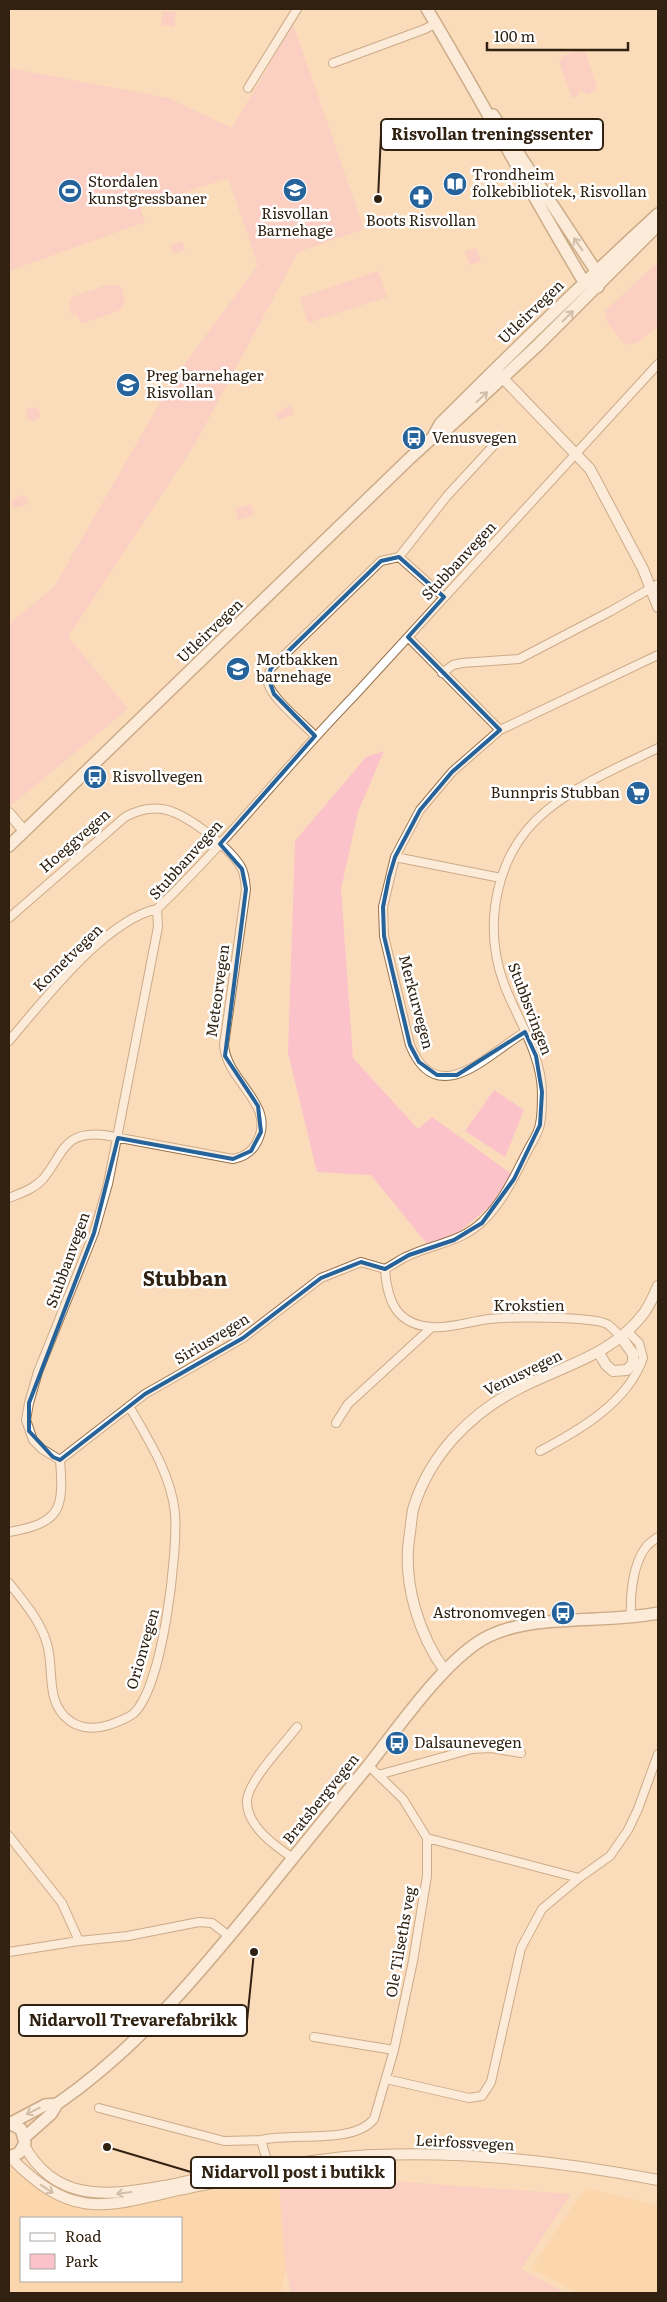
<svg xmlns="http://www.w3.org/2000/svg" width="667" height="2302" font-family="Literata,serif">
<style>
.built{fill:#fed2a1;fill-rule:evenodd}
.green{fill:#fcc2ca}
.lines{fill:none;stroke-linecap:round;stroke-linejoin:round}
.minor-casing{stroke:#95724b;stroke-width:10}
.tertiary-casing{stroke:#95724b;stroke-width:12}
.secondary-casing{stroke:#95724b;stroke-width:14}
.minor{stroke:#fff;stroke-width:8}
.tertiary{stroke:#fff;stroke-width:10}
.secondary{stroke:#fff;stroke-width:11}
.oneway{stroke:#a29b94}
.marked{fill:none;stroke:#26639a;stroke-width:4;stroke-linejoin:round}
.labels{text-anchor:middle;stroke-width:5;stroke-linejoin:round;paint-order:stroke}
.poi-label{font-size:15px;fill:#302111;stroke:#fff;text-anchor:start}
.street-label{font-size:15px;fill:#302111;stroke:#fff}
.district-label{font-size:20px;font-weight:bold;fill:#302111;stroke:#fff}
.leader{fill:none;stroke:#302111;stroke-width:2}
.callout-dot{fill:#302111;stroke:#fff;stroke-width:2}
.callout{fill:#fff;stroke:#302111;stroke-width:2}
.callout-label{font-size:16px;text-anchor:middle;font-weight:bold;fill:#302111}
</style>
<rect width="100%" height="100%" fill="#fadbba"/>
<path class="built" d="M9 2166 39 2189 57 2200 87 2208 103 2209 120 2208 278 2173 286 2269 281 2293H9ZM21 2218H181V2281H21Z
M585 2188 658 2205V2293H577L531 2268Z"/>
<path class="green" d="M163 11 176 12 174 27 161 25Z
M293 24 364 229 298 252 195 444 68 637 128 709 9 807V624L54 587 175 377 258 265 228 178 140 207 145 222 9 271V68L168 98 232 128Z
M580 50 585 51 597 88 588 95 580 90 578 96 572 98 559 62 563 56Z
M182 241 185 250 173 254 170 246Z
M476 248 481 261 470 265 465 252Z
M658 262V326L637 343 625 345 607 322 605 311Z
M378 271 387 297 308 323 300 298Z
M116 285 121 287 125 301 120 310 81 324 77 314 72 315 69 305 72 297 104 286Z
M291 405 294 414 279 420 276 413Z
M26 414a7 7 0 1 1 14 0a7 7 0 1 1-14 0Z
M24 495 29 501 27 504 15 508 12 507 11 503 13 499Z
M251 504 254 515 238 520 235 509Z
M384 751 358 812 341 889 353 1058 418 1129 432 1117 513 1175 489 1207 455 1235 427 1244 371 1175 317 1172 288 1053 295 841 366 757Z
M494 1090 524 1110 505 1157 465 1131Z
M278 2173 571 2194 521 2269 565 2293H291L286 2269Z"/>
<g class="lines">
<g class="minor-casing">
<path id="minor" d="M333 63 425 29 436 23
M248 88 297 9
M399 557 447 496 494 445
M408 637 500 730
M442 673 453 665 462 663 519 659 611 611 658 584
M315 736C303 723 272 699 268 683 267 677 269 673 271 668L381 561 399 557 444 597
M395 857 501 878
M9 918 125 817C136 811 148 807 162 809 185 812 229 847 241 867 245 874 245 882 246 889L224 1045C227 1083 277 1104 257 1142 252 1152 244 1157 233 1159L104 1135C62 1131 64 1154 43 1179 34 1189 21 1193 9 1198
M525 1032C489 1053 437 1112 410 1045L384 936 383 907 395 857 420 810 452 772 500 730 658 655
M9 1041C43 1001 105 920 157 909
M621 1337C617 1333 612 1327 607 1324 591 1316 509 1317 489 1319 472 1321 448 1329 432 1327 396 1325 387 1300 385 1269 393 1265 400 1259 408 1256 433 1244 462 1242 483 1221 504 1201 516 1173 529 1148 533 1141 539 1132 540 1124 542 1115 542 1103 542 1094 542 1054 517 1019 504 984 482 924 496 852 546 811 578 784 621 766 658 748
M336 1423 348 1404 432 1327
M540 1451C580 1430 628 1402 643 1358L639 1343 627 1331
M60 1460 42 1449 33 1440 26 1420 29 1403 38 1372 94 1233 108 1184 158 927 157 909C227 842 286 766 353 697L658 364
M60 1460 145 1394 243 1338 321 1278 361 1262 385 1269
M9 1532C61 1523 64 1509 60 1460
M9 1583C23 1601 41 1621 47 1644 55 1670 44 1702 70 1721 81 1729 96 1729 109 1725 117 1722 126 1719 133 1714 163 1688 178 1552 175 1513 171 1474 148 1439 129 1406
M631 1618C630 1597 632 1565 646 1547 649 1543 654 1540 658 1537
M378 1775 472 1749 491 1748 521 1753
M9 1836 62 1903 79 1941
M427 1838 579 1878
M293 1858C275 1846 248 1827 247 1803 245 1784 285 1743 297 1727
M9 1952 79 1941 128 1936 199 1922 212 1923 229 1936
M314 2037 394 2050
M386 2079 469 2098 482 2096 491 2082 521 1948 542 1909 579 1878 610 1856 628 1830 638 1809 658 1754
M99 2108 224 2141 261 2140
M269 2167 261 2140C293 2132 353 2145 374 2119L394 2050 413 1961 427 1876V1838L403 1799 368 1765"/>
</g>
<g class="tertiary-casing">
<path id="tertiary" d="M498 373 590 469 643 569 658 607
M9 813 24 831
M599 1353 606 1365 613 1371 627 1370 633 1363V1354L621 1337
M445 1671C419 1635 403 1584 409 1539 411 1529 411 1516 414 1506 431 1454 469 1415 516 1390 561 1366 612 1356 644 1313 650 1305 654 1295 658 1286
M24 2145C55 2203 109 2196 164 2186 194 2180 224 2172 254 2166L269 2167C304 2162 339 2156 375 2155 469 2151 566 2162 658 2180
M10 2157C68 2216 98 2210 174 2191 201 2185 229 2180 257 2174L268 2168"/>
</g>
<g class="secondary-casing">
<path id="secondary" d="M427 9C481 99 530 192 584 282L598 287
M493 115 596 271 597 278
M433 437 440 424C511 353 584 282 658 214
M9 846 409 459 433 437 446 430 538 345 658 225
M9 2123 21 2129 25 2143 19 2153 9 2157
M11 2123 45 2105 57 2104
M25 2137 51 2114 57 2104C138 2048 198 1975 260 1899 295 1855 332 1810 368 1766 398 1728 447 1656 489 1636 537 1613 606 1624 658 1613"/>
</g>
<use href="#minor" class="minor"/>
<use href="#tertiary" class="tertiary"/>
<use href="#secondary" class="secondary"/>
</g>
<defs><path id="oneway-shaft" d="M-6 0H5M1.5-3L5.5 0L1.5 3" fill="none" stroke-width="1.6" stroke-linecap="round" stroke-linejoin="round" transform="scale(1.25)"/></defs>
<g class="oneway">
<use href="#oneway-shaft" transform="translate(578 244) rotate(-125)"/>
<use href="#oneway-shaft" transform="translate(568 316) rotate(-45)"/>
<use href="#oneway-shaft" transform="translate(482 397) rotate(-43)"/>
<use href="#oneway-shaft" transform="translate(33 2111) rotate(153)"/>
<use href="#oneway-shaft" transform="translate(47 2189) rotate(33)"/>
<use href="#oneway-shaft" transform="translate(124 2193) rotate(173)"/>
</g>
<path d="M0 0H667V2302H0ZM399 557 444 597 408 637 500 730 452 772 420 810 395 857 389 877 383 907 384 936 410 1045 419 1062 437 1075H457L525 1032 536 1056 542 1092 540 1125 514 1179 482 1223 454 1240 409 1255 385 1269 361 1262 321 1278 243 1338 145 1394 60 1460 53 1457 29 1431V1403L94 1233 118 1138 233 1159 251 1151 261 1132 258 1106 225 1056 246 889 242 869 220 844 315 736 274 694 268 677 271 668 381 561Z" fill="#fadbba" fill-opacity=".55" fill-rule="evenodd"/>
<path class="marked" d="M399 557 444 597 408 637 500 730 452 772 420 810 395 857 389 877 383 907 384 936 410 1045 419 1062 437 1075H457L525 1032 536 1056 542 1092 540 1125 514 1179 482 1223 454 1240 409 1255 385 1269 361 1262 321 1278 243 1338 145 1394 60 1460 53 1457 29 1431V1403L94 1233 118 1138 233 1159 251 1151 261 1132 258 1106 225 1056 246 889 242 869 220 844 315 736 274 694 268 677 271 668 381 561Z"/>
<defs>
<g id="library-disc" transform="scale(1.25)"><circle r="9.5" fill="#26639a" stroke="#fff"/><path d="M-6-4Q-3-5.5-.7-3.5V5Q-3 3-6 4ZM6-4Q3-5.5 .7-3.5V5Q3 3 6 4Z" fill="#fff"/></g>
<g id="school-disc" transform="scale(1.25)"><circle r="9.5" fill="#26639a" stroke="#fff"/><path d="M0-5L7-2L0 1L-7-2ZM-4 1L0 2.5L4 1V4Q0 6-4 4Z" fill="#fff"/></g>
<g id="stadium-disc" transform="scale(1.25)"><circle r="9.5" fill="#26639a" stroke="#fff"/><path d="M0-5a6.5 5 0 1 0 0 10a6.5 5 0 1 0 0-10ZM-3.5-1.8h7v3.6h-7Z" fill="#fff"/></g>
<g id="pharmacy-disc" transform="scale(1.25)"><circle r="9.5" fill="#26639a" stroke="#fff"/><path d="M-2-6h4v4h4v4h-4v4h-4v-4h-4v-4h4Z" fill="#fff"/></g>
<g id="bus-disc" transform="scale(1.25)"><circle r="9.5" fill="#26639a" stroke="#fff"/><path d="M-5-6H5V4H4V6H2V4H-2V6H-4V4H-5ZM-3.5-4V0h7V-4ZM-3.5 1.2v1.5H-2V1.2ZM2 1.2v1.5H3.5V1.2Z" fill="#fff"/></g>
<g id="supermarket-disc" transform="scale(1.25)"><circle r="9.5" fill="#26639a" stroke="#fff"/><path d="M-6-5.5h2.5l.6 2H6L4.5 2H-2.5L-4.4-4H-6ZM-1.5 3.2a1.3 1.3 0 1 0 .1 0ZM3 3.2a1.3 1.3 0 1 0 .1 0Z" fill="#fff"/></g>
</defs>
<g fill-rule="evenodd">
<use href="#library-disc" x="455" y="184"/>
<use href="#school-disc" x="295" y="190"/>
<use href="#stadium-disc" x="70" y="191"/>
<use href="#pharmacy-disc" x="421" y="197"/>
<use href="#school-disc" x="128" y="385"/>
<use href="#bus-disc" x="414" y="438"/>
<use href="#school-disc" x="238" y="669"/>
<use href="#bus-disc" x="95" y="777"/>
<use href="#supermarket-disc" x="638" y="793"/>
<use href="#bus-disc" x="563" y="1613"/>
<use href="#bus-disc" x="397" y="1743"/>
</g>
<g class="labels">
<g class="poi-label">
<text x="472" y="180">Trondheim<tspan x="472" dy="17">folkebibliotek, Risvollan</tspan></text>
<text x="88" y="187">Stordalen<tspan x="88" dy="17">kunstgressbaner</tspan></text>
<text x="295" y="219" text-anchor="middle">Risvollan<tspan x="295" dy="17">Barnehage</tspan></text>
<text x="421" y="226" text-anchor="middle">Boots Risvollan</text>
<text x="146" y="381">Preg barnehager<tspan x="146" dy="17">Risvollan</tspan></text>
<text x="432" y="443">Venusvegen</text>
<text x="256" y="665">Motbakken<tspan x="256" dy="17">barnehage</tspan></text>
<text x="112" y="782">Risvollvegen</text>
<text x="620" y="798" text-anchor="end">Bunnpris Stubban</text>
<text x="546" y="1618" text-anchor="end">Astronomvegen</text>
<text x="414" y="1748">Dalsaunevegen</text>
</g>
<g class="street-label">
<text transform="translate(531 312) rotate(-44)" y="5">Utleirvegen</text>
<text transform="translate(459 561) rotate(-47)" y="5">Stubbanvegen</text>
<text transform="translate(210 631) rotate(-44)" y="5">Utleirvegen</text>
<text transform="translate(75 841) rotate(-41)" y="5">Hoeggvegen</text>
<text transform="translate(186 860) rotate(-48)" y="5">Stubbanvegen</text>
<text transform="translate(68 958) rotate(-44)" y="5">Kometvegen</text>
<text transform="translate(218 991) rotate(-82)" y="5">Meteorvegen</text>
<text transform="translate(416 1002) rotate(75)" y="5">Merkurvegen</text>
<text transform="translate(530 1009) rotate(69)" y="5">Stubbsvingen</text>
<text transform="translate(68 1260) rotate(-70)" y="5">Stubbanvegen</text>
<text x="529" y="1311">Krokstien</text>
<text transform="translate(212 1339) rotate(-31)" y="5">Siriusvegen</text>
<text transform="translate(523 1373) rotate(-26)" y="5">Venusvegen</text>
<text transform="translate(143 1649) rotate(-74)" y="5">Orionvegen</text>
<text transform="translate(321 1799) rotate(-51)" y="5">Bratsbergvegen</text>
<text transform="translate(401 1942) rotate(-80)" y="5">Ole Tilseths veg</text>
<text transform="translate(465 2143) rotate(3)" y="5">Leirfossvegen</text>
</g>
<g class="district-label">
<text x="185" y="1286">Stubban</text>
</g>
</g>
<path class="leader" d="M378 199L381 134M254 1952L247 2021M107 2147L191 2172"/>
<g class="callout-dot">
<circle cx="378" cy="199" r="5"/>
<circle cx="254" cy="1952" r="5"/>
<circle cx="107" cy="2147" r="5"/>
</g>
<g class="callout">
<rect x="381" y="119" width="222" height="31" rx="5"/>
<rect x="19" y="2005" width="228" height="31" rx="5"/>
<rect x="191" y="2157" width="204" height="31" rx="5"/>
</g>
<g class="callout-label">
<text x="492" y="140">Risvollan treningssenter</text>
<text x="133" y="2026">Nidarvoll Trevarefabrikk</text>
<text x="293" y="2178">Nidarvoll post i butikk</text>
</g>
<rect width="667" height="2302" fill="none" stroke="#302111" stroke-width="20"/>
<rect x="20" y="2217" width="162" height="65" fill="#ffffff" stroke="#aca6a0"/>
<rect x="30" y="2233" width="25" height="8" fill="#ffffff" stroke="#aca6a0"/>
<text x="65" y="2242" font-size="15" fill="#302111">Road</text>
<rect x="30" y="2254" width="25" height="15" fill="#fcc2ca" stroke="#aca6a0"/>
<text x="65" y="2267" font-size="15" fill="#302111">Park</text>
<path d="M487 42v8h141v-8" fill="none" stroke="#302111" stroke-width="2.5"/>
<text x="494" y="42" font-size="15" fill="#302111" stroke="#ffffff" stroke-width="4" paint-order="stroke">100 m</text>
</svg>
